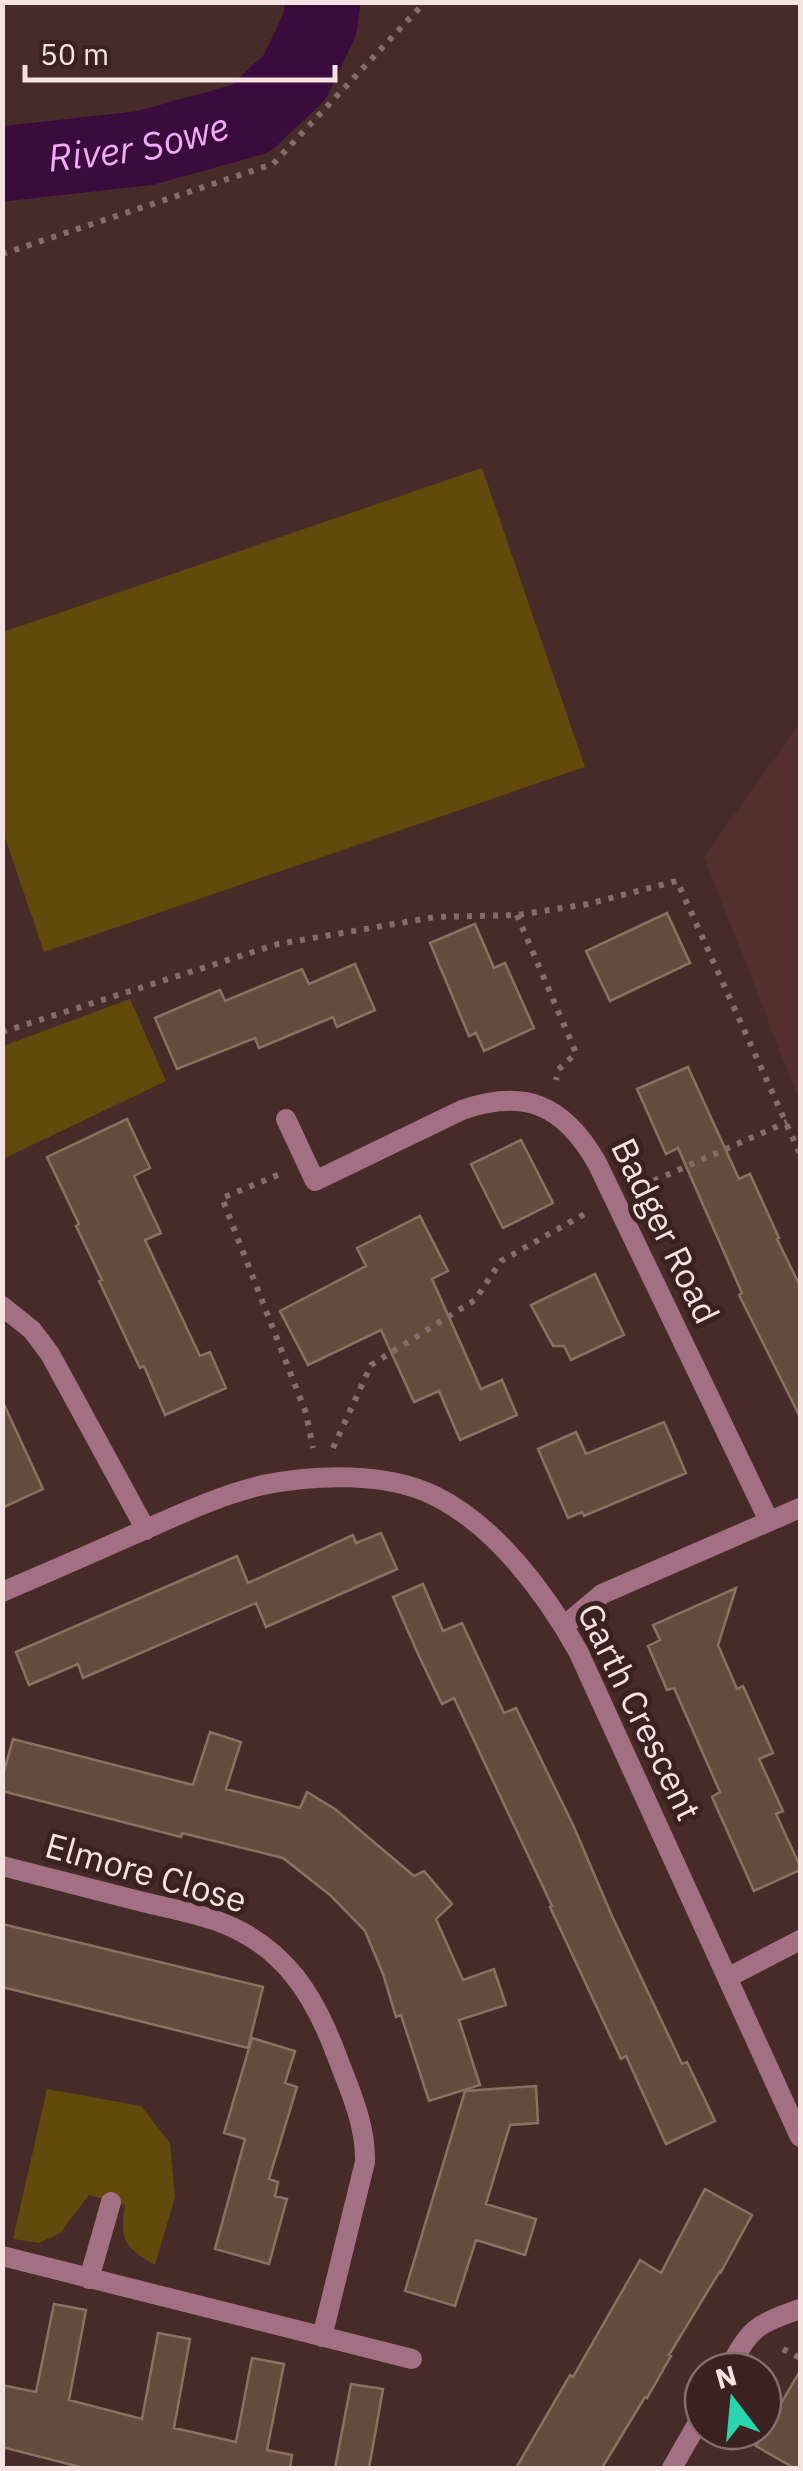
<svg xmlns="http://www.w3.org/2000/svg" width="803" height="2471" font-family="'IBM Plex Sans',sans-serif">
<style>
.built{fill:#53302e}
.green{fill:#62490c}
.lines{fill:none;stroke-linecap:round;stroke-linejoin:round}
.river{stroke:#390c3d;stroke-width:75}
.building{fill:#644c3c;stroke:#8b7160;stroke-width:2.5}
.path{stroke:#856d6b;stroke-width:6;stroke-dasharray:5 8;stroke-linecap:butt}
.street{stroke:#a36f83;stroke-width:20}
.labels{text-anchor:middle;stroke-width:10;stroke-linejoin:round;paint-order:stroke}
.street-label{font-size:35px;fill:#f5e2e1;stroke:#3b211f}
.water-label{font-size:38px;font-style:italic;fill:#f1aaf6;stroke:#3b211f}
</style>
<rect width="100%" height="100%" fill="#462b29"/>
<path class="built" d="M800 723V1102L704 857Z"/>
<path class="green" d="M482 468 585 767 44 952 3 832V632Z
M130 999 166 1081 5 1158 2 1152 3 1046Z
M47 2089 141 2106 170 2143 175 2197 155 2265C125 2247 119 2241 125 2205L89 2195 60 2233 39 2243 13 2239Z"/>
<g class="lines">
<path class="river" id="s1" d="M2 164 145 148 250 119 295 77 320 24 323 2"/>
</g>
<path class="building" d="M667 913 690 963 610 1001 586 951Z
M475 924 494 968 505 963 534 1028 484 1051 476 1033 469 1036 430 943Z
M355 964 375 1010 337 1027 333 1017 259 1048 255 1038 177 1069 155 1018 220 990 225 1001 302 969 309 984Z
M688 1067 739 1179 750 1174 779 1238 777 1239 800 1286V1417L739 1295 742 1293 678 1148 666 1154 637 1089Z
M127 1119 150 1168 134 1176 161 1233 145 1240 200 1356 210 1352 226 1388 165 1415 144 1366 140 1368 99 1281 102 1280 76 1226 79 1224 47 1157Z
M521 1140 553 1203 503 1228 471 1164Z
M420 1216 448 1271 432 1279 481 1389 502 1380 517 1415 460 1440 439 1391 414 1402 381 1330 308 1365 280 1311 366 1266 357 1248Z
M595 1274 624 1335 571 1360 564 1346H553L531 1305Z
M2 1400 43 1489 2 1508Z
M664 1422 686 1473 584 1516 582 1512 568 1518 538 1449 576 1432 586 1454Z
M381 1533 397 1569 266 1627 256 1603 83 1678 78 1664 29 1685 16 1652 237 1556 248 1583 353 1535 356 1543Z
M423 1584 443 1631 462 1623 504 1713 516 1708 574 1827 612 1916 682 2064 687 2062 715 2121 666 2144 626 2056 621 2059 550 1907 552 1906 454 1698 442 1704 418 1654 393 1597Z
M736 1588 718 1645 737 1689 743 1686 773 1753 759 1759 783 1811 776 1814 800 1866V1870L754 1891 712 1797 720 1792 674 1688 667 1690 648 1646 660 1640 653 1625Z
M210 1732 241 1742 226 1789 300 1808 307 1792 335 1809 414 1876 424 1871 452 1904 436 1919 463 1980 494 1969 506 2005 459 2020 480 2085 429 2101 401 2015 396 2017 383 1974 365 1931 330 1895 283 1858 182 1833 181 1837 2 1791V1779L13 1739 193 1785Z
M2 1924 263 1987 248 2048 2 1987Z
M252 2038 295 2051 285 2083 297 2087 269 2179 278 2182 275 2196 287 2199 269 2264 215 2249 245 2139 224 2133Z
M536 2086 538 2123 510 2125 486 2204 536 2219 525 2255 476 2240 455 2306 405 2291 465 2091Z
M705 2189 752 2215 721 2272 720 2271 669 2355 671 2356 647 2398 645 2397 602 2468H516L570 2375 573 2377 640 2260 661 2273Z
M54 2304 86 2310 69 2400 142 2419 158 2333 190 2339 174 2428 236 2442 252 2358 284 2364 267 2450 292 2455 290 2468H84L2 2447V2385L36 2392Z
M800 2371V2468H794L756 2446Z
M351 2384 383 2389 369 2468H335Z"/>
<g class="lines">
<path class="path" d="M2 254 273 164 425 2
M517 915 576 1053 558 1070 556 1080
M2 1032 278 944 435 917 517 915 588 904 677 881 800 1154
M278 1175 222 1198 306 1413 313 1448
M642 1186 787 1122
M333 1448 371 1365 475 1300 501 1261 590 1211
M783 2349 800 2358"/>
<path class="street" d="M286 1119 315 1181 462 1110C525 1088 564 1105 597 1163L769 1521
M2 1306 32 1330 50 1354 146 1530
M2 1592C44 1574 86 1556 128 1537 172 1518 216 1496 263 1485 316 1474 387 1472 435 1496 496 1526 546 1594 578 1651L800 2137
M564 1626 602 1594 800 1508
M2 1866C49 1878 96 1890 143 1902 168 1908 194 1913 217 1921 284 1945 315 1996 338 2059 351 2093 366 2126 365 2162L322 2337
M729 1977 800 1940
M2 2256 412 2359
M89 2279 111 2202
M727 2371C752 2327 753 2326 800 2309
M672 2468 703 2414"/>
</g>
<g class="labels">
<g class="street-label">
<text transform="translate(665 1231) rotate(64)" y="12">Badger Road</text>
<text transform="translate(639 1712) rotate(64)" y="12">Garth Crescent</text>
<text transform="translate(146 1873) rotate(16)" y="12">Elmore Close</text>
</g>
<g class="water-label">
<text dy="13" stroke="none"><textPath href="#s1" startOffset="138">River Sowe</textPath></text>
</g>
</g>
<rect width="803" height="2471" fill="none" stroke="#f5e2e1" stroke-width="10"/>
<g transform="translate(733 2401) rotate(344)"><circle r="48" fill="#3b211f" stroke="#856e6d" stroke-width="2.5"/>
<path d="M0-8L18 38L0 25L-18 38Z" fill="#28d5ad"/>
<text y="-15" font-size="28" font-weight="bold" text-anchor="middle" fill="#f5e2e1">N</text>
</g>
<path d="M25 65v15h310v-15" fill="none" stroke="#f5e2e1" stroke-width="5"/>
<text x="40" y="65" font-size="30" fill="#f5e2e1" stroke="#3b211f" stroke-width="8" paint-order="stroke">50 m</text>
</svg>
